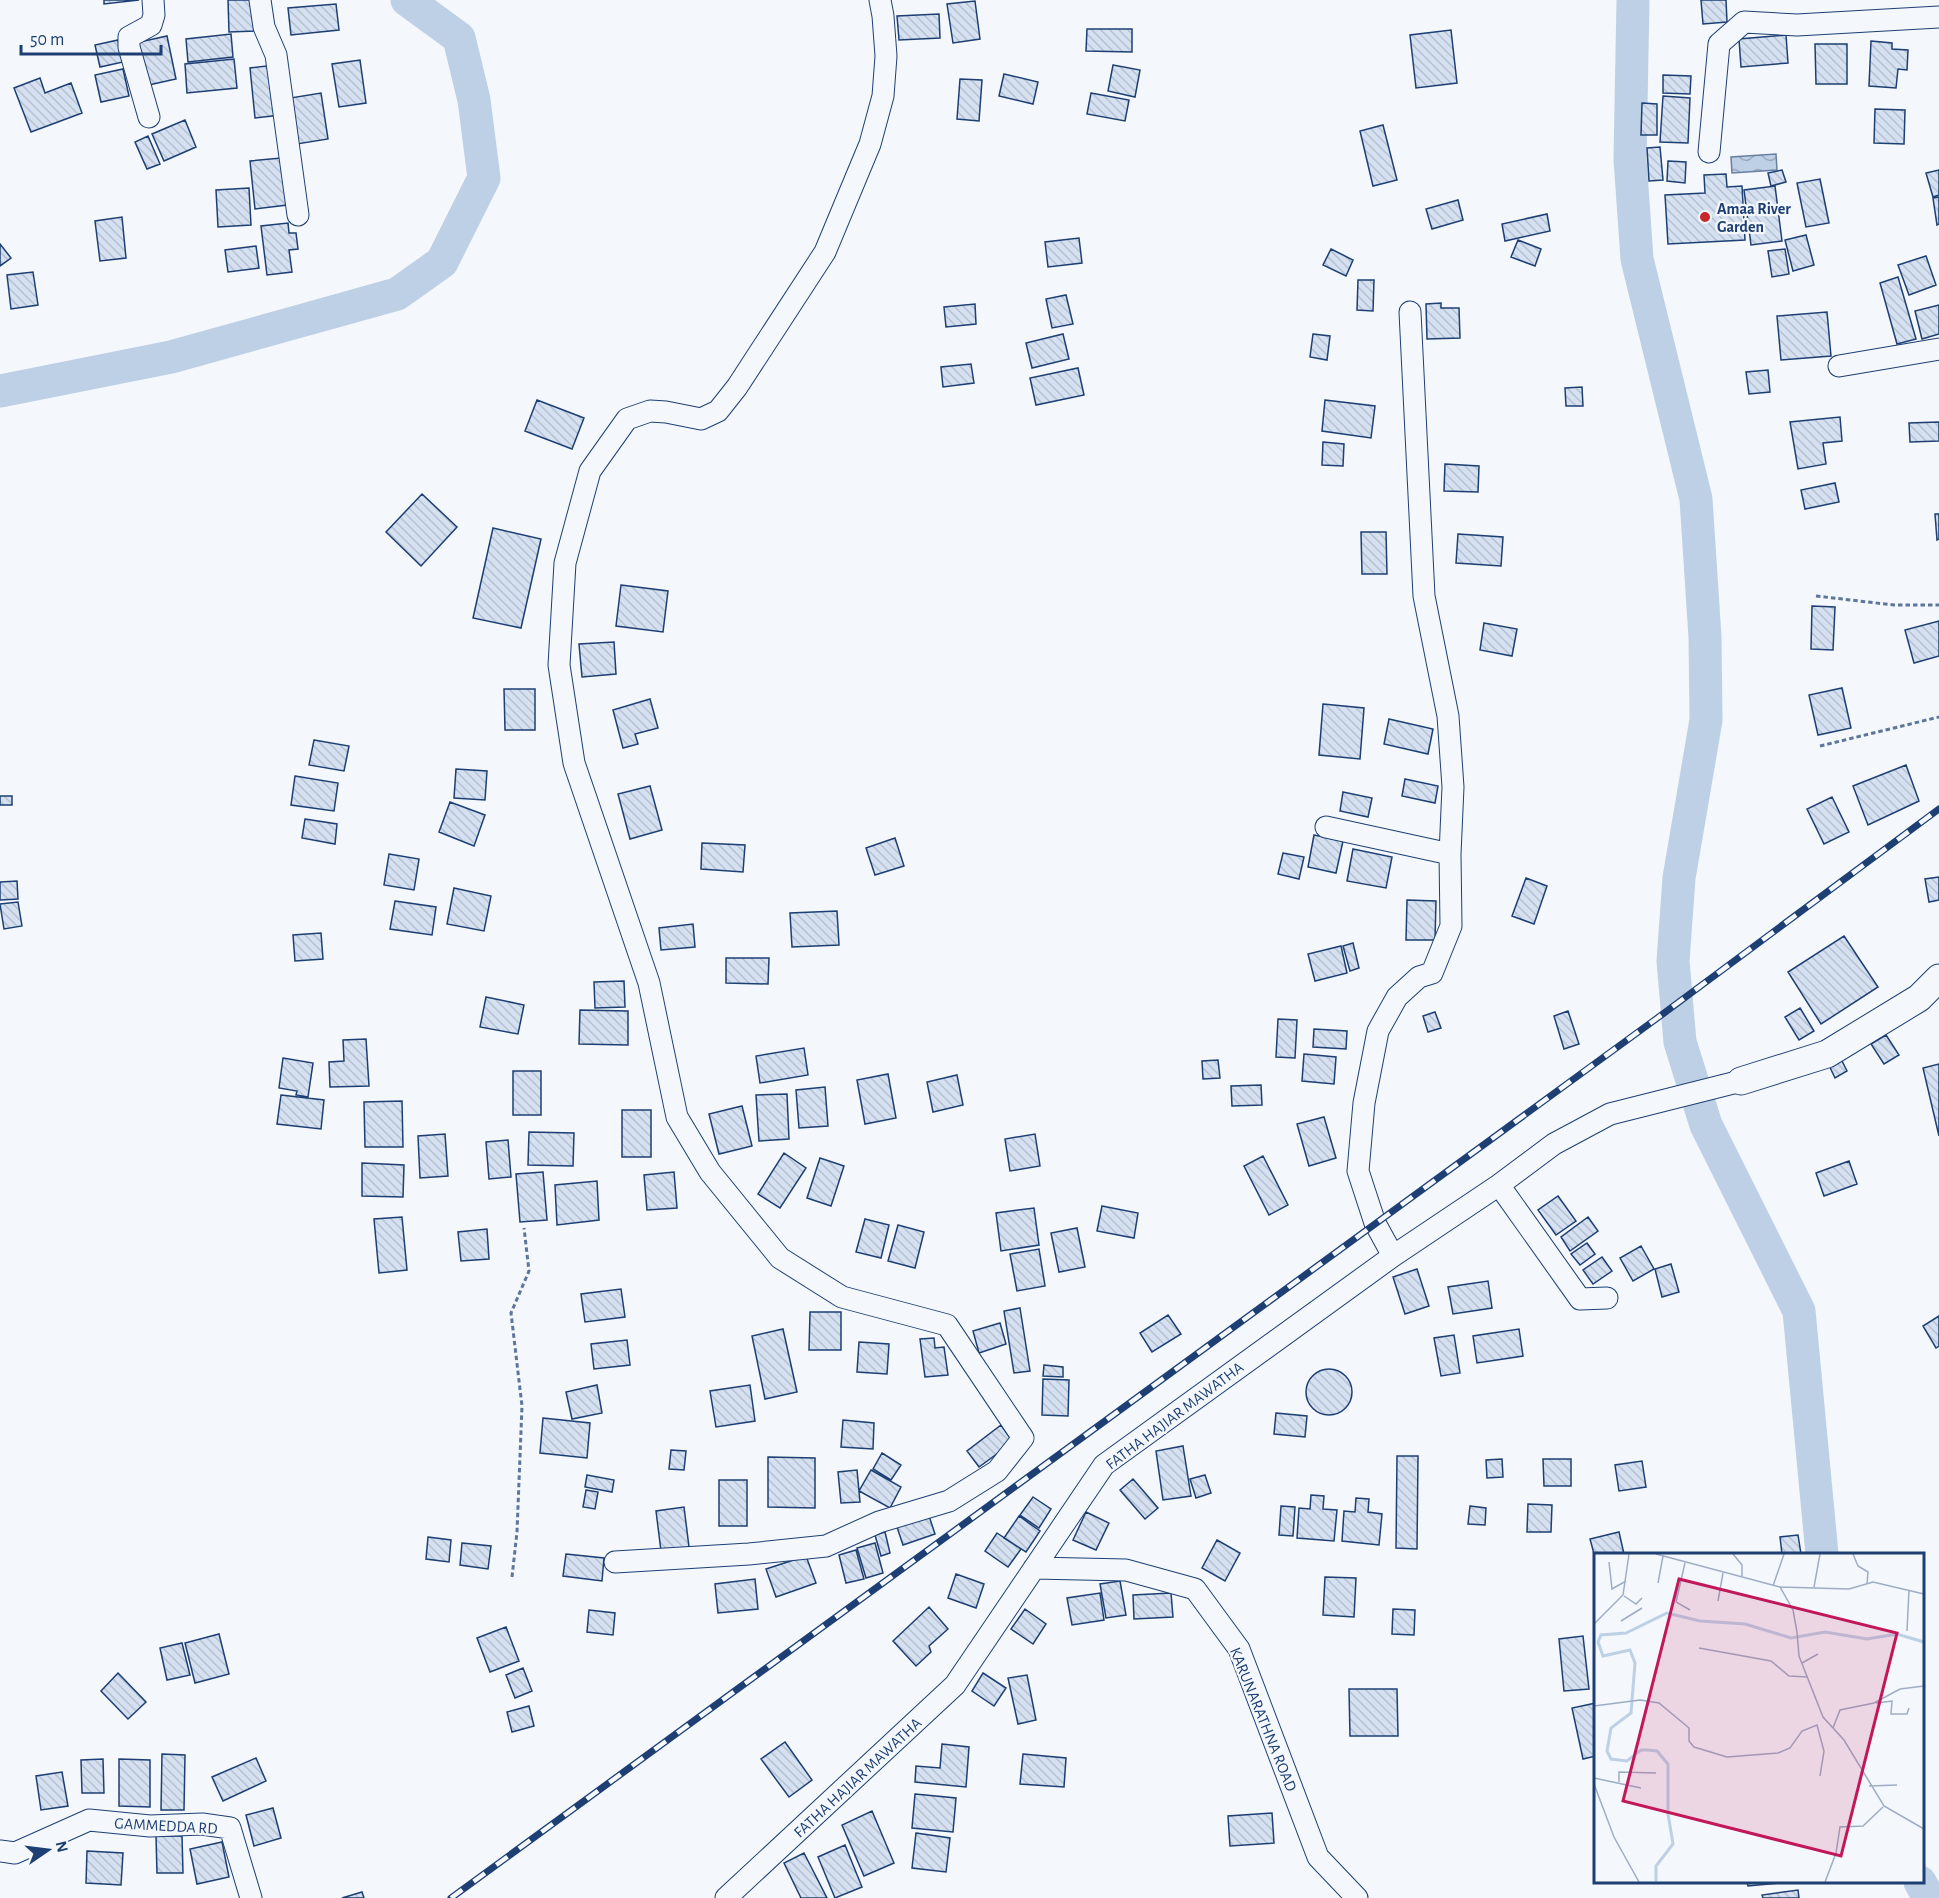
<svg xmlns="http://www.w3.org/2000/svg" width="1939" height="1898" font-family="'Alegreya Sans',sans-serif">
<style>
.water{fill:url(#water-waves);stroke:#687fa3;stroke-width:1.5}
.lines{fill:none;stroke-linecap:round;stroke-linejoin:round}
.river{stroke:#bed0e5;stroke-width:33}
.building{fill:url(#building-back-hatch);stroke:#1d3f73;stroke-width:1.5}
.minor-casing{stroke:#1d3f73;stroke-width:23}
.major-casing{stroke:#1d3f73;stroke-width:29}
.path{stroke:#5e769c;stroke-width:3;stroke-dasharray:4.5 3;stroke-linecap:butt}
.minor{stroke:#f4f7fb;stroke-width:21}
.major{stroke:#f4f7fb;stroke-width:27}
.rail-casing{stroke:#1d3f73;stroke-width:7}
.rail{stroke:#f4f7fb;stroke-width:4.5;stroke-dasharray:14;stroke-linecap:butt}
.poi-dot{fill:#c62828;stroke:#f4f7fb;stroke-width:2}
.labels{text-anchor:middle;stroke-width:4.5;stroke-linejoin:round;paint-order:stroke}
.poi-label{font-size:16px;font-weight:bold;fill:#1d3f73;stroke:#f4f7fb;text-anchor:start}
.street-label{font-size:16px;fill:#1d3f73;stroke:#f4f7fb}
.inset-river{fill:none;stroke:#bed0e5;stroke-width:3}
.inset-road{fill:none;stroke:#9eadc5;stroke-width:1.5}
.view{fill:#c2185b;fill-opacity:0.15;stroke:#c2185b;stroke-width:3}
.inset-edge{fill:none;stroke:#1d3f73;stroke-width:3}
</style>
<defs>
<pattern id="water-waves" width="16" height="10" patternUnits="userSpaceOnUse" patternTransform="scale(1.5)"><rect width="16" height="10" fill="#bed0e5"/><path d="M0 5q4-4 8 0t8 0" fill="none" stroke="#9aaabe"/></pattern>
<pattern id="building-back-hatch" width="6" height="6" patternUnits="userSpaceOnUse" patternTransform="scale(1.5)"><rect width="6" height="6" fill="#d5e0f0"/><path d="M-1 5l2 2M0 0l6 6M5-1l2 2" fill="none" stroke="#b6c1d1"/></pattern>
</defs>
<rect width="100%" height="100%" fill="#f4f7fb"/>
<path class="water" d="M1776 154 1777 170 1732 173 1731 157Z"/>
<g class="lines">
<path class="river" d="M1633 0 1630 159 1637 259 1696 499 1705 637 1706 720 1679 878 1673 961 1680 1042 1706 1125 1799 1311 1822 1554
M0 391 171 357 397 294 442 262 484 178 474 100 459 38 407 0
M1920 1882 1929 1898"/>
</g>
<path class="building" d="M104 0H139L104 4Z
M228 0H256L257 31 229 32Z
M1701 0H1726L1727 22 1703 24Z
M975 1 980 39 953 43 947 4Z
M336 4 339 30 291 35 288 8Z
M939 14 940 38 899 40 897 16Z
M1087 29H1132V52L1086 51Z
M1451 30 1457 83 1416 88 1410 35Z
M231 34 233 57 188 62 186 39Z
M1786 35 1788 63 1741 67 1739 39Z
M167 36 176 79 144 86 135 43Z
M118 40 123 62 100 67 95 45Z
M1871 41 1892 43V49L1908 50 1907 70 1898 69 1896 88 1869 86Z
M1815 44H1847V84H1816Z
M234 59 237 88 187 93 185 64Z
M360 60 366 103 339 107 332 64Z
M275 65 281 115 255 118 250 68Z
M1113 65 1140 70 1135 97 1108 91Z
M123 69 129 96 101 102 95 75Z
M1004 74 1038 82 1033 104 999 96Z
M1663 75 1691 76 1690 94 1663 93Z
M40 78 45 93 71 83 82 113 31 132 14 88Z
M960 79 982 80 979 121 957 119Z
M321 93 328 139 297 144 290 98Z
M1091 93 1129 100 1125 121 1087 114Z
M1663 96 1690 98 1688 143 1660 142Z
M1642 103 1657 104V135H1641Z
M1875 109 1905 110 1904 144 1874 143Z
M185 120 196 147 164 161 152 134Z
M1383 125 1397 180 1373 186 1360 131Z
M148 136 160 164 147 169 135 142Z
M1660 147 1663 180 1649 181 1647 148Z
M281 158 287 205 255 209 250 161Z
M1668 161 1686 162 1685 183 1667 181Z
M1782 170 1786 182 1771 186 1768 173Z
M1939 170V195L1933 197 1926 173Z
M1726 174 1727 187 1742 186 1745 240 1668 244 1665 195 1705 193 1704 175Z
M1820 179 1829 223 1806 227 1797 183Z
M1775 186 1782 241 1751 245 1744 190Z
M249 188 251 225 218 227 216 190Z
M1939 197V224L1937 225 1933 198Z
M1458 200 1463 220 1432 229 1426 209Z
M1547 214 1550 231 1505 241 1502 224Z
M122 217 126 258 100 261 95 221Z
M288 223 289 233H296L298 249 289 250 292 272 267 275 261 226Z
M1806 235 1814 265 1793 271 1785 240Z
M1079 238 1082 263 1048 267 1045 242Z
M1518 240 1541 249 1535 266 1511 257Z
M0 244 11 258 0 266Z
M256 246 259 268 228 272 225 250Z
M1331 249 1353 260 1346 276 1323 265Z
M1785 249 1789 274 1772 277 1768 251Z
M1926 256 1936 285 1909 295 1898 265Z
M33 272 38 305 11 309 7 275Z
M1898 277 1916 339 1897 344 1880 283Z
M1358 280H1374L1373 311 1357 310Z
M1066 295 1073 324 1052 328 1046 299Z
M1441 303V308H1459L1460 338 1427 339 1426 304Z
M975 304 976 324 946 327 944 307Z
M1939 305V334L1922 339 1915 311Z
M1827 312 1831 356 1781 360 1777 316Z
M1063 334 1069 359 1032 368 1026 343Z
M1313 334 1330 336 1327 360 1310 357Z
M971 364 974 383 943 387 941 367Z
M1078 368 1084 395 1036 405 1030 378Z
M1768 370 1770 392 1749 394 1746 372Z
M1582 387 1583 406H1566L1565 388Z
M537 400 584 418 572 449 525 431Z
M1325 400 1375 406 1371 438 1322 431Z
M1840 417 1842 441 1823 443 1826 464 1798 469 1790 422Z
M1939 422V441L1910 442 1909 423Z
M1323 442 1344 444 1343 466 1322 465Z
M1445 464 1479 466 1478 492 1444 491Z
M1835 483 1839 502 1805 509 1801 490Z
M422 494 457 527 421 566 386 532Z
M1935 514H1939V539L1937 540Z
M493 528 541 539 521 628 473 618Z
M1361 532H1386L1387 574H1362Z
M1458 534 1503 537 1501 566 1456 563Z
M621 585 668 591 663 632 616 626Z
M1812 606 1835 607 1833 650 1811 649Z
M1939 621V656L1914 663 1905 630Z
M1484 623 1517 629 1512 656 1480 650Z
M614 642 616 674 582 677 579 644Z
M1842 688 1851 728 1818 735 1809 695Z
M504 689H535V730H505Z
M650 699 658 728 635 734 638 744 623 748 613 710Z
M1323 704 1364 708 1360 759 1319 755Z
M1389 719 1433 729 1428 754 1384 744Z
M314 740 349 746 344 771 309 765Z
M1906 765 1919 801 1868 825 1853 786Z
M456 769 487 771 485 800 454 798Z
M295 776 338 783 334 811 291 805Z
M1405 779 1438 786 1435 803 1402 796Z
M650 786 662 830 630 839 618 794Z
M1343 792 1372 798 1368 817 1340 811Z
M0 796H12V805H0Z
M1832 797 1849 832 1824 844 1807 809Z
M450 802 485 815 474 846 439 832Z
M305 819 337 824 335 844 302 838Z
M1314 835 1343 841 1336 873 1308 867Z
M895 838 904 866 875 875 866 848Z
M702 843 745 845 743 872 701 869Z
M1353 849 1392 857 1386 888 1347 881Z
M1283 853 1304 857 1299 879 1278 874Z
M389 854 419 859 414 890 384 885Z
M1939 877V900L1929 902 1925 879Z
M1526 878 1547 886 1534 924 1512 916Z
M17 881 18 899 0 900V882Z
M454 888 491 896 484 931 447 924Z
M1407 900 1436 901 1435 940H1406Z
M395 901 436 907 432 935 390 929Z
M18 902 22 926 4 929 0 904Z
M837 911 839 945 792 947 790 913Z
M693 924 695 947 661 950 659 928Z
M321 933 323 959 295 961 293 935Z
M1844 936 1878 987 1821 1024 1788 972Z
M1353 943 1359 968 1350 971 1343 946Z
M1341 946 1347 973 1315 981 1308 954Z
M726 958H769L768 984 726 983Z
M624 981 625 1007 595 1008 594 982Z
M486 997 524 1005 518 1034 480 1027Z
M1800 1008 1814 1031 1799 1040 1785 1017Z
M580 1010 628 1011V1045L579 1044Z
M1568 1011 1579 1044 1564 1049 1554 1016Z
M1435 1012 1441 1028 1428 1032 1423 1016Z
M1278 1019 1297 1020 1295 1058 1276 1057Z
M1314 1029 1347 1031 1346 1049 1313 1047Z
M1886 1035 1899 1055 1884 1064 1871 1044Z
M366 1039 369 1086 330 1087 329 1062 344 1061 343 1040Z
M804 1048 808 1075 760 1083 756 1056Z
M1304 1054 1336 1057 1334 1084 1302 1081Z
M1840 1057 1847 1071 1835 1078 1828 1063Z
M283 1058 313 1063 308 1097 296 1095 297 1091 279 1088Z
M1218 1060 1220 1078 1203 1079 1202 1061Z
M1939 1064V1136L1923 1068Z
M513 1071H541V1115H513Z
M888 1074 896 1118 865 1124 857 1080Z
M957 1075 963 1105 933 1112 927 1082Z
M1261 1085 1262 1105 1232 1106 1231 1086Z
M825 1087 828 1126 799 1128 796 1090Z
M787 1094 789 1139 759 1141 756 1095Z
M281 1095 324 1100 321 1129 277 1124Z
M402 1101 403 1147H365L364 1102Z
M742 1106 752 1146 719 1154 709 1114Z
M622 1110H651V1157H622Z
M1324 1117 1336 1158 1309 1166 1297 1124Z
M529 1132 574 1133 573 1166 528 1165Z
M445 1134 448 1176 420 1178 418 1136Z
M1035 1134 1040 1166 1010 1171 1005 1139Z
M508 1140 511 1177 489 1179 486 1142Z
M784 1153 806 1168 780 1208 758 1194Z
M1263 1156 1288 1205 1269 1215 1244 1166Z
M820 1158 844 1166 831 1206 807 1198Z
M1849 1161 1857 1184 1824 1196 1816 1173Z
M362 1163 404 1165 403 1197 362 1196Z
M543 1172 547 1220 520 1222 516 1174Z
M674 1172 677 1208 647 1210 644 1175Z
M597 1181 599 1220 557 1225 555 1185Z
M1558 1196 1576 1221 1556 1235 1538 1210Z
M1102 1206 1138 1213 1134 1238 1097 1231Z
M1034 1208 1039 1245 1001 1251 996 1213Z
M402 1217 407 1270 379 1273 374 1219Z
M1588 1217 1598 1231 1570 1251 1561 1237Z
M865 1219 889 1225 881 1258 856 1252Z
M898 1225 924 1232 915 1268 888 1261Z
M1077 1228 1085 1267 1059 1272 1051 1233Z
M487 1229 489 1259 461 1261 458 1232Z
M1587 1243 1595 1254 1580 1265 1571 1254Z
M1641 1246 1654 1269 1633 1281 1620 1258Z
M1039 1249 1045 1286 1017 1291 1010 1254Z
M1602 1257 1612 1271 1593 1284 1583 1270Z
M1671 1264 1679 1292 1662 1297 1655 1269Z
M1417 1269 1429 1306 1405 1314 1393 1277Z
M1488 1281 1492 1308 1453 1314 1448 1287Z
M621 1289 625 1317 585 1322 581 1294Z
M1020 1308 1030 1371 1014 1373 1004 1311Z
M810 1312H841V1350H809Z
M1168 1315 1181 1334 1152 1352 1140 1333Z
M1939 1316V1346L1936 1348 1923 1326Z
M1000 1323 1006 1344 979 1353 973 1331Z
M783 1329 797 1392 765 1399 752 1336Z
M1519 1329 1523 1356 1477 1363 1473 1336Z
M1454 1335 1460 1373 1441 1376 1434 1338Z
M934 1338 935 1348 944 1347 948 1375 925 1377 920 1339Z
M627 1340 630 1365 594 1369 591 1344Z
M859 1342 889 1344 887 1374 857 1372Z
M1044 1365 1063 1367V1377L1043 1376Z
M1306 1392a23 23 0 1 1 46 0a23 23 0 1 1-46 0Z
M1043 1379 1069 1380 1068 1416 1042 1415Z
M597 1385 602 1413 572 1419 566 1392Z
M750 1385 755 1421 716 1427 710 1391Z
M1276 1413 1307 1416 1305 1437 1274 1434Z
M543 1418 590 1423 587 1458 540 1453Z
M843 1420 874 1423 873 1449 841 1447Z
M1001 1425 1013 1442 979 1467 967 1451Z
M1183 1446 1191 1496 1163 1500 1156 1451Z
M671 1450 686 1451 684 1470 669 1469Z
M882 1453 901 1465 891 1480 873 1469Z
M1397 1456H1418L1417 1549 1396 1548Z
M768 1457 815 1458V1508L768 1507Z
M1502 1459 1503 1477 1487 1478 1486 1460Z
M1543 1459H1571V1486H1544Z
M1642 1461 1646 1487 1619 1491 1615 1465Z
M857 1470 860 1502 841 1503 838 1472Z
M871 1470 901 1487 890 1508 859 1491Z
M587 1475 614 1480 612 1492 585 1487Z
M1205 1475 1211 1493 1196 1498 1190 1479Z
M1133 1479 1158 1508 1145 1519 1120 1490Z
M719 1480H747V1526H719Z
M586 1490 598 1492 595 1509 583 1507Z
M1311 1495 1324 1496 1323 1509 1337 1510 1334 1541 1297 1538 1299 1508 1310 1509Z
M1033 1497 1051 1509 1039 1528 1020 1515Z
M1356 1498 1369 1499 1368 1512 1382 1514 1379 1545 1342 1541 1344 1511 1355 1512Z
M1528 1504 1552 1505 1551 1532H1527Z
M1281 1506 1295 1507 1293 1536 1279 1535Z
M1470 1506 1486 1508 1485 1525 1468 1524Z
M684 1507 689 1547 661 1551 656 1511Z
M1086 1512 1109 1523 1096 1550 1073 1540Z
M928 1513 935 1534 903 1545 896 1524Z
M1019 1516 1040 1531 1026 1552 1004 1538Z
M885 1532 890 1553 881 1556 875 1535Z
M1619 1532 1624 1554H1596V1561L1590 1539Z
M997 1533 1021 1549 1008 1567 985 1551Z
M1798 1535 1801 1554H1782L1780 1537Z
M428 1537 451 1540 449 1562 426 1559Z
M1217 1540 1240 1553 1225 1581 1202 1568Z
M462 1543 491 1546 488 1569 460 1565Z
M875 1543 883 1573 866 1578 857 1548Z
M856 1550 864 1579 846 1583 839 1555Z
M566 1554 604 1558 602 1581 563 1576Z
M806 1556 816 1583 776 1597 766 1569Z
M956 1574 984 1584 976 1608 948 1598Z
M1325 1577 1356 1578 1354 1617 1323 1615Z
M755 1579 758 1609 718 1613 715 1584Z
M1120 1581 1126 1615 1106 1618 1100 1584Z
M1100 1593 1104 1620 1072 1625 1067 1598Z
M1171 1593 1173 1617 1134 1619 1133 1595Z
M929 1607 948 1629 929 1646 931 1652 916 1666 893 1641Z
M1025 1609 1046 1624 1033 1644 1011 1629Z
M1393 1609 1415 1610 1414 1635 1392 1634Z
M589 1610 615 1613 613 1635 587 1632Z
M506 1627 519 1661 490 1672 477 1638Z
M219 1634 229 1674 195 1683 185 1643Z
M1583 1636 1589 1689 1564 1691 1559 1639Z
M182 1643 190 1675 167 1680 160 1648Z
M523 1668 532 1691 515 1698 506 1675Z
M118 1673 146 1702 128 1719 101 1691Z
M983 1673 1006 1688 994 1706 972 1691Z
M1027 1675 1036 1720 1018 1724 1008 1678Z
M1349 1689H1397L1398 1736H1350Z
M1596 1703V1756L1583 1759 1572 1708Z
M529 1706 534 1726 512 1732 507 1712Z
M785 1742 812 1780 789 1797 761 1759Z
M942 1744 969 1747 966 1787 915 1782 916 1766 940 1768Z
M162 1754 185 1755 184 1810H161Z
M1023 1754 1066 1758 1064 1787 1020 1784Z
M256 1758 266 1781 223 1801 212 1777Z
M103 1759 104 1793H82L81 1760Z
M119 1759 150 1760V1807L119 1806Z
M62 1772 68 1806 41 1810 36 1776Z
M915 1794 956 1798 953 1832 912 1828Z
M273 1808 281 1838 254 1846 246 1815Z
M872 1811 894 1863 864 1876 842 1825Z
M1272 1813 1274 1843 1230 1846 1228 1816Z
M916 1833 950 1838 946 1872 912 1868Z
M156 1836H182L183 1873H157Z
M222 1842 229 1877 197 1884 190 1849Z
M845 1845 862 1887 835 1898 818 1857Z
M87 1851 123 1853 121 1885 86 1883Z
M804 1853 827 1898H801L784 1863Z
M1747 1882H1791L1748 1886Z
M1798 1890 1799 1898H1763L1762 1895Z
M362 1892 364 1898H342Z"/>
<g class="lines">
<g class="minor-casing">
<path id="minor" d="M260 0 264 27 276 55 298 215
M149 117 129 47V37L151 25 154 15 153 0
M1709 152 1719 44 1744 22 1797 25 1939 17
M1839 366 1939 349
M1326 827 1450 854
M1499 1185 1580 1299 1607 1298
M1393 1256 1375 1223 1358 1171 1364 1103 1378 1031 1397 997 1419 977 1432 973 1451 926 1450 854 1453 787 1448 716 1424 596 1410 312
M615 1562 749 1554 826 1546 879 1522 949 1501 997 1471 1023 1438 947 1325 842 1297 780 1258 710 1172 677 1117 649 983 574 763 559 665 565 563 590 471 627 419 650 411 666 412 701 419 718 411 737 387 825 252 870 144 883 96 886 56 883 16 880 0
M1034 1568 1126 1570 1195 1589 1239 1649 1318 1857 1357 1898
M0 1851 15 1853 89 1820 150 1826 202 1824 230 1828 251 1898
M726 1898 955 1685 1104 1465 1393 1256 1499 1185 1554 1144 1610 1114 1741 1081"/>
</g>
<g class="major-casing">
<path id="major" d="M1741 1081 1827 1054 1919 998 1939 978"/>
</g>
<path class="path" d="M1816 596 1894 605H1939
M1820 746 1939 717
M512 1577 517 1532 522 1406 511 1313 529 1271 524 1228"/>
<use href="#minor" class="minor"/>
<use href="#major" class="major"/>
<g class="rail-casing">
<path id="rail" d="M451 1898 1656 1019 1939 809"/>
</g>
<use href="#rail" class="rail"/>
</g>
<circle class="poi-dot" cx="1705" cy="217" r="6"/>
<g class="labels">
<g class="poi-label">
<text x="1717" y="214">Amaa River<tspan x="1717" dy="18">Garden</tspan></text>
</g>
<g class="street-label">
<text transform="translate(1174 1415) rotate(-37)" y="6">FATHA HAJIAR MAWATHA</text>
<text transform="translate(1264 1719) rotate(68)" y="6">KARUNARATHNA ROAD</text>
<text transform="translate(857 1777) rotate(-43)" y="6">FATHA HAJIAR MAWATHA</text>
<text transform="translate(166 1825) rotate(3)" y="6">GAMMEDDA RD</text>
</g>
</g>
<g transform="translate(1594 1553)">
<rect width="330" height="330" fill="#f4f7fb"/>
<path class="inset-river" d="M62 329V313L79 291 74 261V211L63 198 54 197H47L33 208 17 206 13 198 17 175 37 160 41 110 36 97 9 103 4 89 7 82 32 80 73 60 106 68 151 71 197 85 231 79 273 86 303 81 330 89"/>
<path class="inset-road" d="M62 1 186 34 199 57 203 79M139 1 148 12V23M259 1 264 13 274 19 273 31M15 9 18 36 32 28M91 10 82 49 96 57M64 30 69 3M179 33 190 1M186 34 255 36 279 29 330 41M220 34 226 1M30 43 42 51 48 45M124 48 129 20M27 68 48 55M0 71 29 42 35 1M313 78 315 37M203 79 205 103 229 164 250 187 290 253 330 276M105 95 177 108 195 123 213 124M208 110 224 101M282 150 298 148 297 161H313L315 155M0 153 46 147 65 150 95 175V188L100 194 133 204 184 200 196 195 208 178 223 172 230 198 226 223M239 175 246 157 280 150 306 136 330 133M0 225 47 235M25 229V219L62 220M0 231 20 284 45 329M275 233 303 232M231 329 242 300 246 274 269 273 289 254"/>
<path class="view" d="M85 26 303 80 247 303 29 248Z"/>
<rect width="330" height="330" class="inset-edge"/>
</g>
<g transform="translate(48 1850) rotate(76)" stroke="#f4f7fb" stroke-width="4.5" paint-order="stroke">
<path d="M0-4.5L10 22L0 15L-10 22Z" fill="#1d3f73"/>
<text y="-9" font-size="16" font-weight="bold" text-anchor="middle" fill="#1d3f73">N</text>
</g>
<path d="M21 45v9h140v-9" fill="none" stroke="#1d3f73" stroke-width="3"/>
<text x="30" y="45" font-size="18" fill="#1d3f73" stroke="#f4f7fb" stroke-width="4.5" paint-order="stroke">50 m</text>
</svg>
